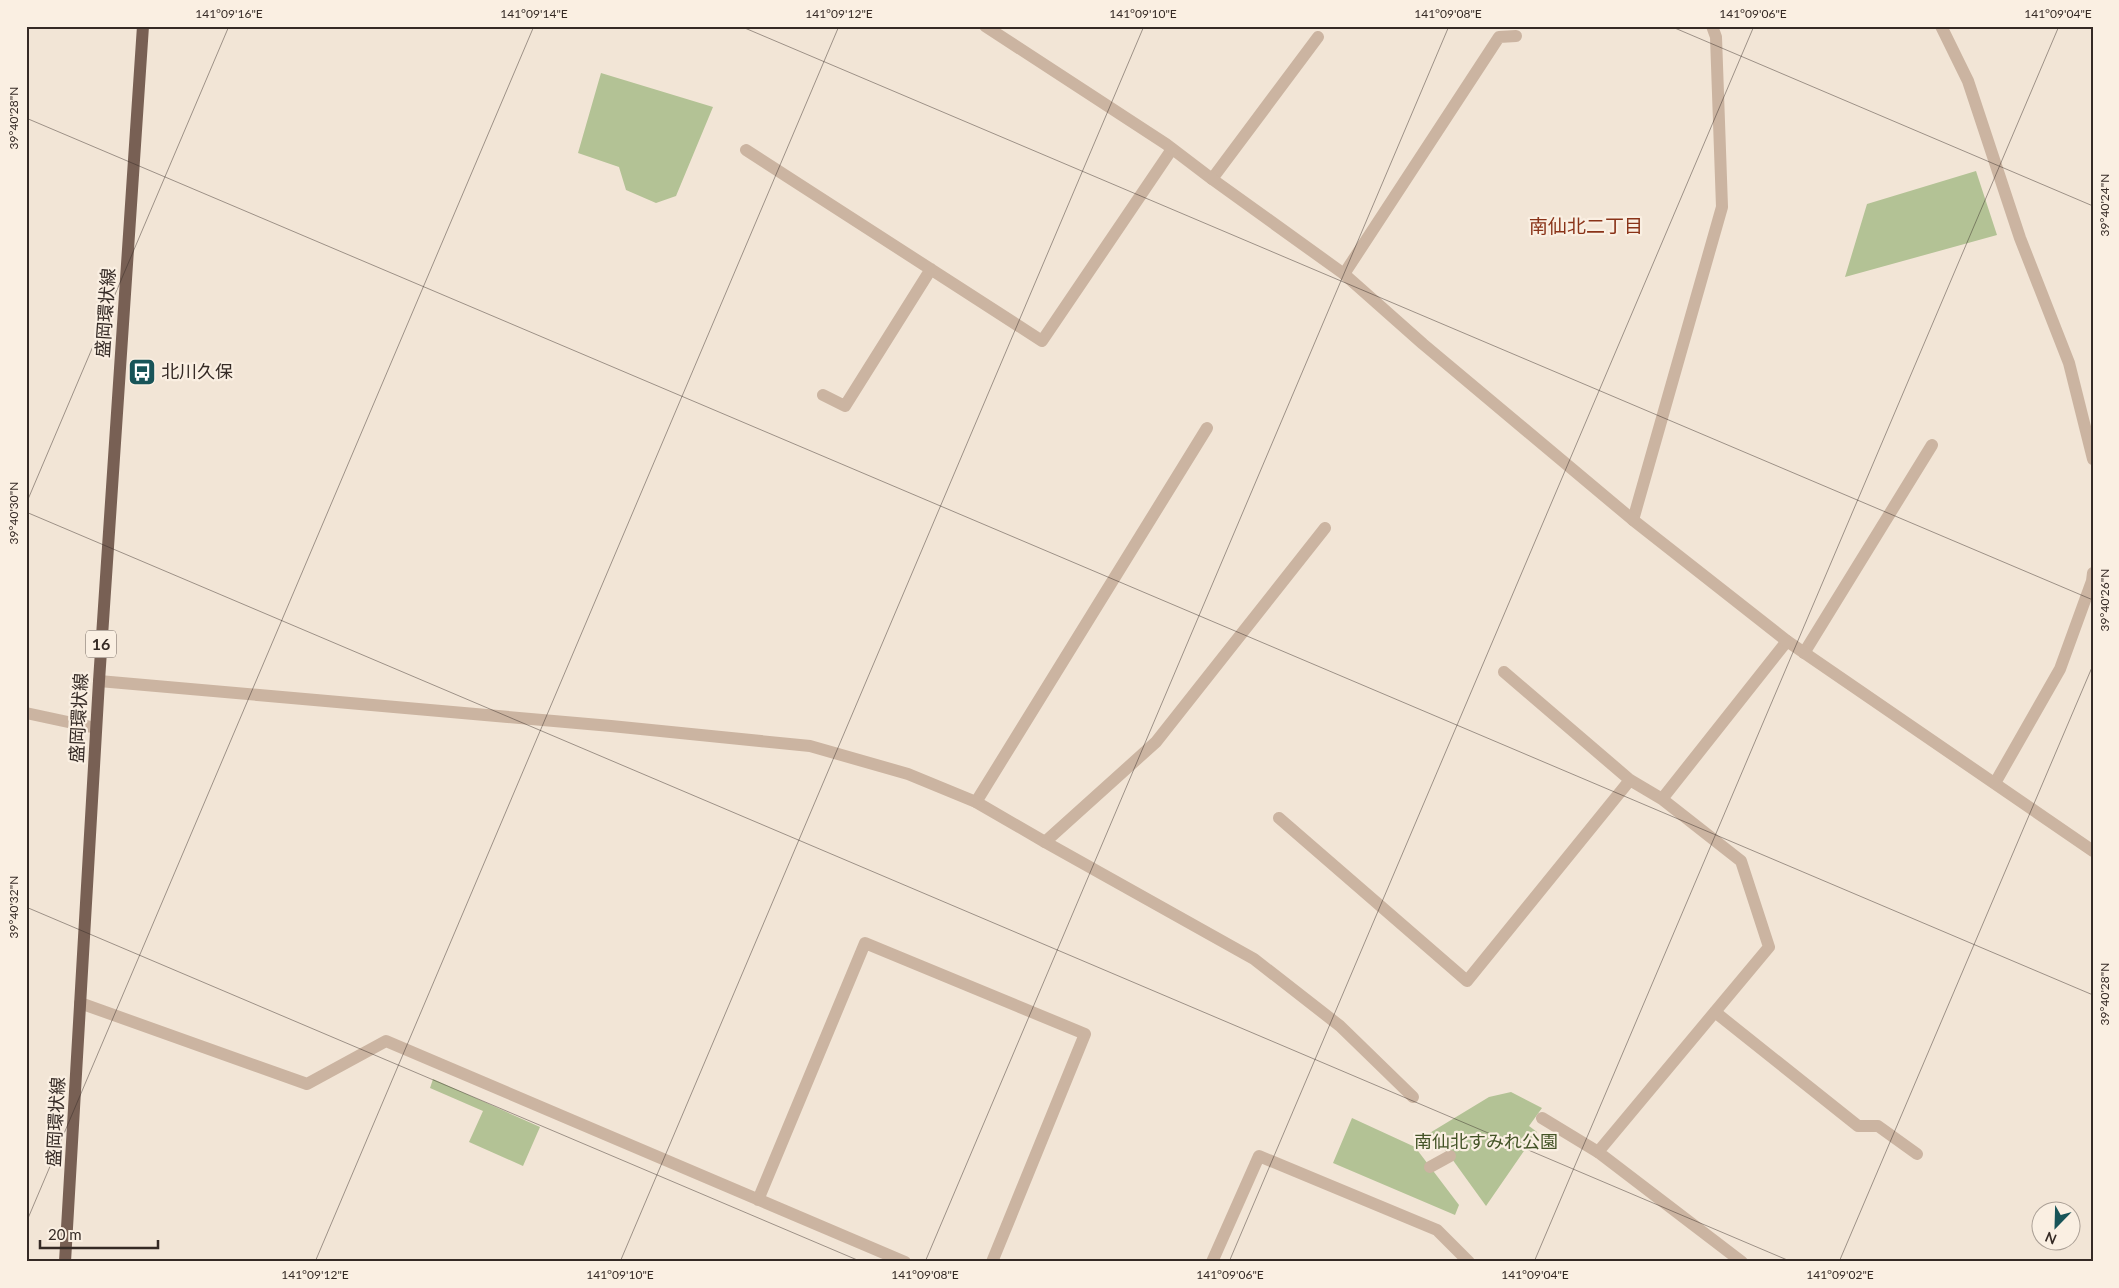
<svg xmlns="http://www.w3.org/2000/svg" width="2119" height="1288" font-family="Lato,'Noto Sans JP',sans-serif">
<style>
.green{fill:#b3c295}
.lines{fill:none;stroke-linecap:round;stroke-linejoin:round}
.service{stroke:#cbb4a1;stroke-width:12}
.pedestrian{stroke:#cbb4a1;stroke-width:12}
.minor{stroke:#cbb4a1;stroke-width:12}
.tertiary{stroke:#cbb4a1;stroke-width:12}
.primary{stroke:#786054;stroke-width:12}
.ticks{fill:none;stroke:#352a25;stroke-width:1;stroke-opacity:0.45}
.labels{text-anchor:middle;stroke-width:4.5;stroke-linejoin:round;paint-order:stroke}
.shield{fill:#faefe2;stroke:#70655e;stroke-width:1}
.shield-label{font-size:16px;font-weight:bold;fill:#352a25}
.street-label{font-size:18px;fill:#352a25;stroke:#faefe2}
.poi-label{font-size:18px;fill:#352a25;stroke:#faefe2;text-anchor:start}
.park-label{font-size:18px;fill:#445427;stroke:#faefe2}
.neighbourhood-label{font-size:19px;fill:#893318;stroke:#faefe2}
.neatline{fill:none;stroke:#352a25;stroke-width:2}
.ticks-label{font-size:12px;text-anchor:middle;fill:#352a25}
</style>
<rect width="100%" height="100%" fill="#f2e5d6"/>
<path class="green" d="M601 73 713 107 676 196 656 203 626 190 619 167 578 153Z
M1976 171 1997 235 1845 277 1867 204Z
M433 1079 540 1127 523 1166 469 1142 483 1111 430 1088Z
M1511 1092 1542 1108 1529 1126 1537 1132 1486 1206 1447 1152 1428 1134 1489 1097Z
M1352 1118 1415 1147 1459 1205 1455 1215 1333 1163Z"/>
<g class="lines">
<path class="service" d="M746 150 1042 341 1172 149
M1212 179 1318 37
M1344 274 1499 37 1516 36
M823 395 845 406 931 269
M1325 528 1156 742 1045 842 1254 959 1340 1026 1413 1097
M1804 653 1932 445
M976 802 1207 428
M1715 1012 1858 1126H1878L1917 1154
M1542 1118 1598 1152"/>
<path class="pedestrian" d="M1430 1167 1450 1156"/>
<path class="minor" d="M1941 26 1968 81 2020 238 2069 363 2093 459
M1633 520 1722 207 1716 37 1712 26
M1504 672 1630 780 1662 799
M99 681 611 726 810 746 908 774 976 802 1045 842
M26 713 96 728
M1995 783 2060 669 2092 581 2093 573
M1279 818 1467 981 1630 780
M80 1003 307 1084 386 1041 905 1262
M758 1200 865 943 1085 1034 992 1262
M1212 1262 1259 1156 1437 1230 1469 1262
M1742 1262 1598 1152 1769 947 1741 861 1662 799 1787 641"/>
<path class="tertiary" d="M985 26 1166 144 1212 179 1344 274 1423 344 1633 520 1787 641 2093 851"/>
<path class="primary" d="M65 1262 99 681 143 26"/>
</g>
<path class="ticks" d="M740 26 2093 600M1670 26 2093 206M26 118 2093 995M26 504 229 26M26 512 1792 1262M26 907 862 1262M26 1223 534 26M315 1262 839 26M620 1262 1144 26M925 1262 1449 26M1229 1262 1754 26M1534 1262 2059 26M1839 1262 2093 665"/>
<defs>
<g id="bus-square" transform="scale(1.4375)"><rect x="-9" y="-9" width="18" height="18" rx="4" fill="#185458" stroke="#faefe2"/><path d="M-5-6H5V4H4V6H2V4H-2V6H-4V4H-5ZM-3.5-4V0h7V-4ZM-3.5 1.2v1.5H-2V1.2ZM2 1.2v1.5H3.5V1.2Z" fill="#fff"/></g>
</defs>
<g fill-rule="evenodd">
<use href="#bus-square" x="142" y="372"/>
</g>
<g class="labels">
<rect class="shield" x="86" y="630.5" width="30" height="27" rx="4"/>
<g class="shield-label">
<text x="101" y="650">16</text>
</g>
<g class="street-label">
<text transform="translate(106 313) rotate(-86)" y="6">盛岡環状線</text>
<text transform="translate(79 718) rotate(-87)" y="6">盛岡環状線</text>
<text transform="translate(56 1122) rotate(-87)" y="6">盛岡環状線</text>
</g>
<g class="poi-label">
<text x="161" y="378">北川久保</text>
</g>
<g class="park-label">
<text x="1486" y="1148">南仙北すみれ公園</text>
</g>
<g class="neighbourhood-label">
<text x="1586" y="233">南仙北二丁目</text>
</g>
</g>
<rect width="2119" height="1288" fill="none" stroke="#faefe2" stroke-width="55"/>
<g transform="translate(2056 1226) rotate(203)"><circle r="24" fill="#faefe2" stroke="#aba096"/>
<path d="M0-4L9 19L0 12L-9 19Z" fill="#185458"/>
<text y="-8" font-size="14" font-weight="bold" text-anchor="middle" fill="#352a25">N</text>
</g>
<path d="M40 1240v8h118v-8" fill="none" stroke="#352a25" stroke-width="2.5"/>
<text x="48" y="1240" font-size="15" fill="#352a25" stroke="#faefe2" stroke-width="4" paint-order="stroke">20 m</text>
<rect x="28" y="28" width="2064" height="1232" class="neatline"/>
<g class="ticks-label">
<text x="229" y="18">141°09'16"E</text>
<text x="534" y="18">141°09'14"E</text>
<text x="839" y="18">141°09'12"E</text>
<text x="1143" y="18">141°09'10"E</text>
<text x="1448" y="18">141°09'08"E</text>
<text x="1753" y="18">141°09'06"E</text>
<text x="2058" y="18">141°09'04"E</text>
<text transform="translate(14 118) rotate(-90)" y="4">39°40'28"N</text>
<text transform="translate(2105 205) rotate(-90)" y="4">39°40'24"N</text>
<text transform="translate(14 513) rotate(-90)" y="4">39°40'30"N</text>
<text transform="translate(2105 600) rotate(-90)" y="4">39°40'26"N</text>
<text transform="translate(14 907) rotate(-90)" y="4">39°40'32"N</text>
<text transform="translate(2105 994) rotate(-90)" y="4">39°40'28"N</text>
<text x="315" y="1279">141°09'12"E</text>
<text x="620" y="1279">141°09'10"E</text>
<text x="925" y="1279">141°09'08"E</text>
<text x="1230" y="1279">141°09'06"E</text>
<text x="1535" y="1279">141°09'04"E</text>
<text x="1840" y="1279">141°09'02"E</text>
</g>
</svg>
